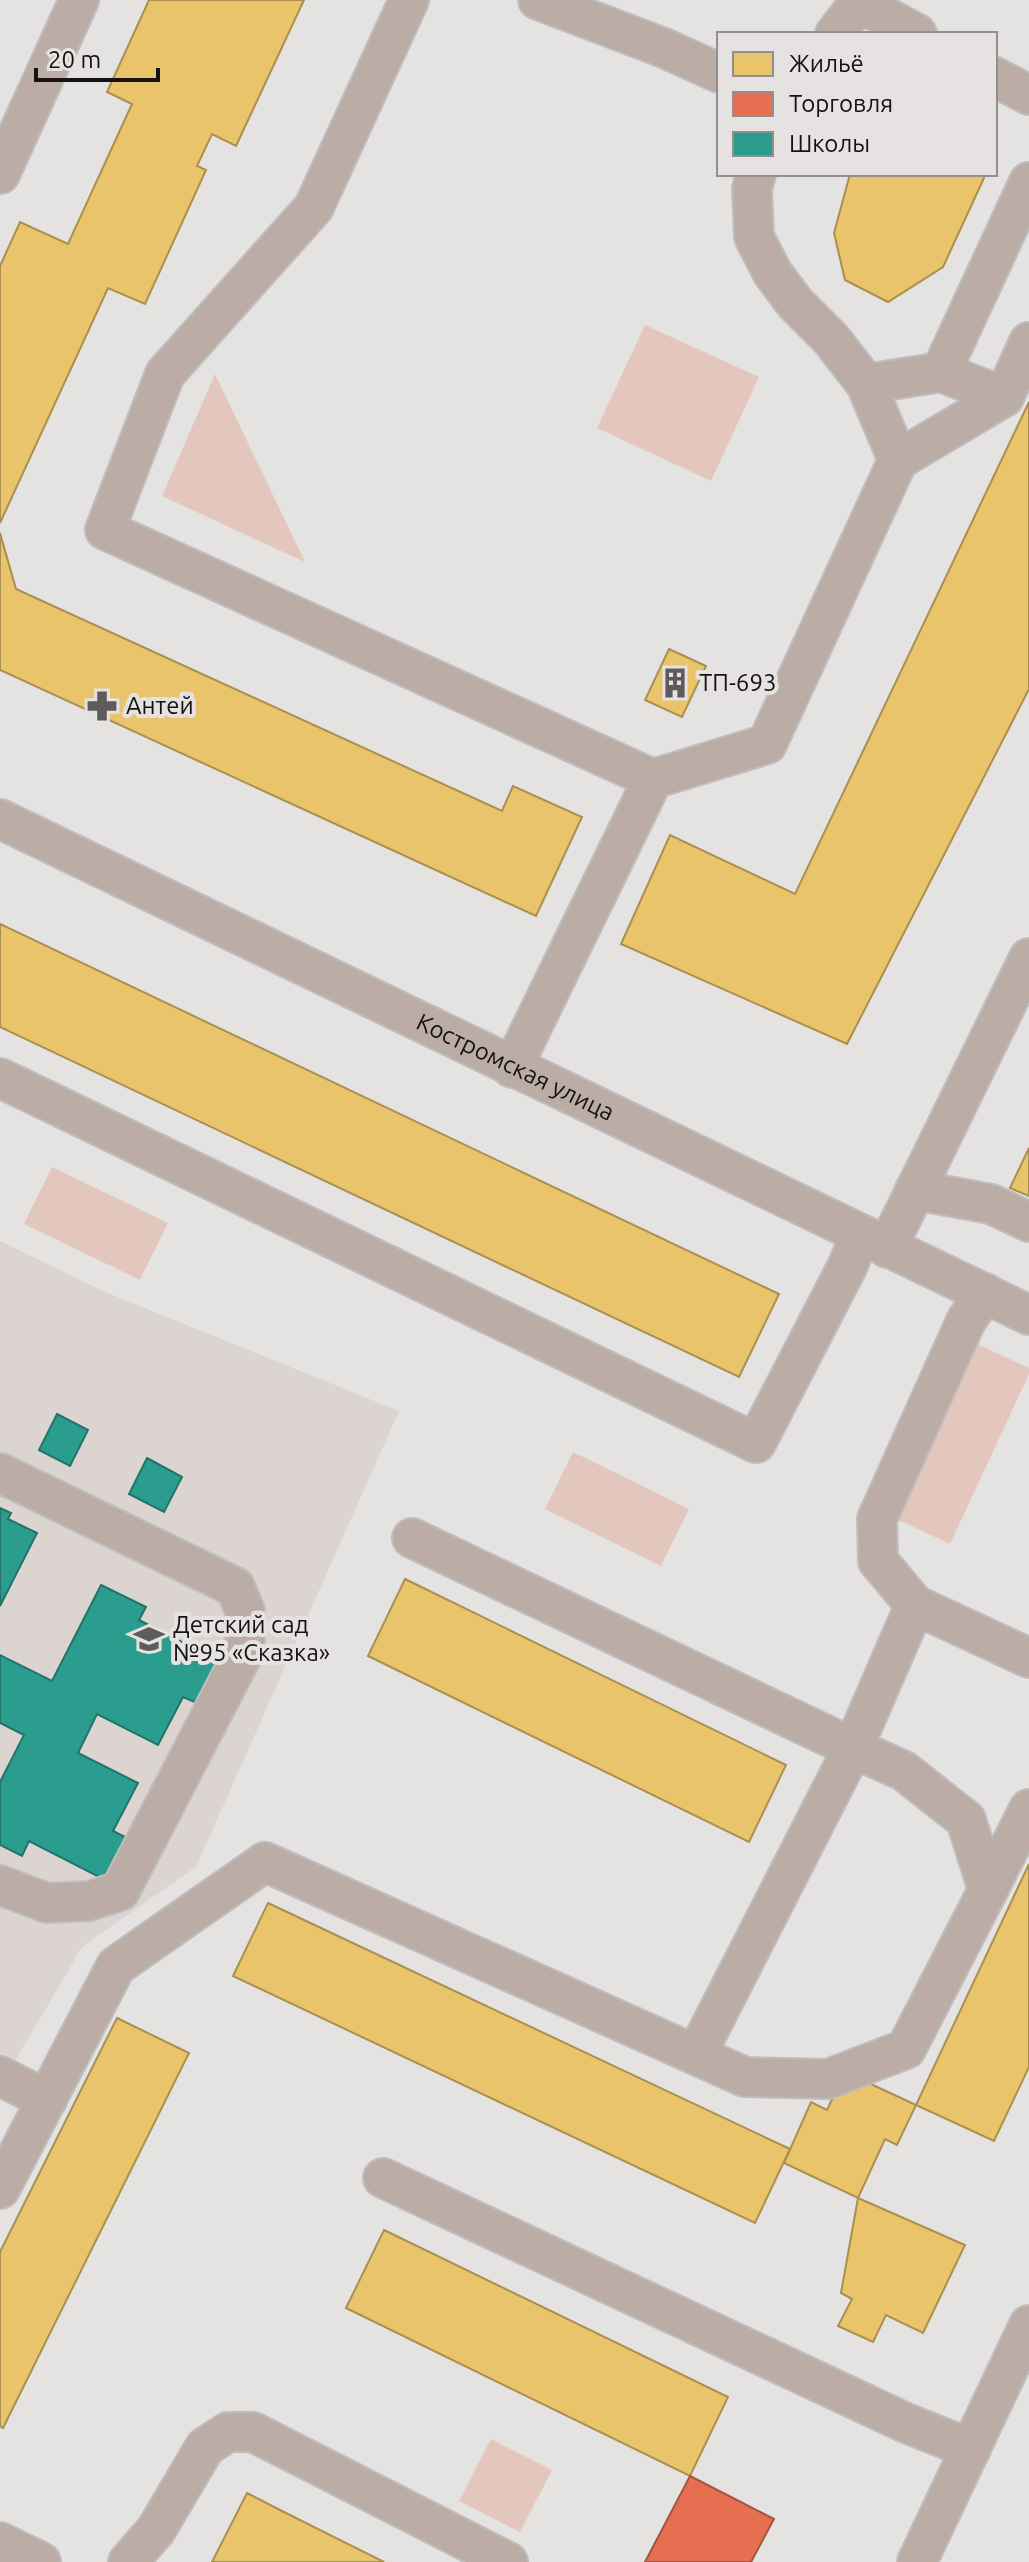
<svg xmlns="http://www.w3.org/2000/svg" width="1029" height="2562" font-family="Ubuntu,sans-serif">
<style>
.built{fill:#dcd4d1}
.green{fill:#e3c6bc}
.homes{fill:#e9c46a;stroke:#a98f50;stroke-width:2}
.shops{fill:#e76f51;stroke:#a8533e;stroke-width:2}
.schools{fill:#2a9d8f;stroke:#23736a;stroke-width:2}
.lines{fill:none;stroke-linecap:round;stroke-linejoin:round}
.minor-casing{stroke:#bfbdbd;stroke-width:42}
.minor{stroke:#bcaca6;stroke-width:38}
.labels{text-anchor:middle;stroke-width:8;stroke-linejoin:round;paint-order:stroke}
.poi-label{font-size:24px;fill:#141212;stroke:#e6e2e1;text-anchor:start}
.street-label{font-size:24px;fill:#141212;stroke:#e6e2e1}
</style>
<rect width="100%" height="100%" fill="#e5e3e2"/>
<path class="built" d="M0 1241 103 1291 399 1411 196 1867 82 1947 14 2063 0 2056Z"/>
<path class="green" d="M645 325 759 377 711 481 597 428Z
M215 374 305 562 162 496Z
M52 1167 168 1223 140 1280 24 1224Z
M973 1342 1029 1368V1374L950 1544 892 1517Z
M573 1452 689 1509 661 1566 545 1509Z
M491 2439 552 2470 520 2532 459 2501Z"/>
<path class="homes" d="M149 0H304L236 146 212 134 197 166 206 170 145 304 108 288 0 523V266L20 222 68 244 132 104 107 92Z
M850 174H984V178L943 267 888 302 845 280 834 233Z
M1029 402V689L847 1044 621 944 670 835 795 894Z
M0 533 16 589 502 811 513 786 582 817 536 916 0 670Z
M669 649 706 666 682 717 645 700Z
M0 924 779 1294 739 1377 0 1027Z
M1029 1148V1196L1010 1188Z
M405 1579 786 1765 749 1842 368 1656Z
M1029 1864V2067L994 2141 916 2105Z
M268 1903 790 2149 755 2223 233 1976Z
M117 2018 189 2053 3 2428 0 2426V2252Z
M845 2072 916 2105 897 2145 885 2139 858 2198 784 2163 811 2102 827 2110Z
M858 2198 965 2245 923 2333 886 2315 873 2342 838 2326 852 2299 841 2293Z
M384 2230 728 2397 690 2476 346 2308Z
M247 2493 282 2511 384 2562H212Z"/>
<path class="shops" d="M690 2476 774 2519 751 2562H645Z"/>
<path class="schools" d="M57 1414 88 1430 70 1466 39 1450Z
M147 1458 182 1477 164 1512 129 1494Z
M0 1508 11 1513 8 1519 37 1533 0 1606Z
M101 1585 146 1607 139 1620 219 1661 197 1703 183 1697 158 1745 97 1714 78 1753 138 1783 113 1831 129 1839 107 1881 29 1841 22 1856 0 1845V1782L24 1735 0 1723V1655L52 1681Z"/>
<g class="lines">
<g class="minor-casing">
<g id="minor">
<path d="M409 0 314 207 165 374 105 530 653 779 512 1068"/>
<path d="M538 0 664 48 719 73"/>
<path d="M859 2 917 34"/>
<path d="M835 34 861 0"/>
<path d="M995 77 1029 95"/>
<path d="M0 174 79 0"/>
<path d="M941 372 1004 397 1029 342"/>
<path d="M866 384 941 372 1029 182"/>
<path d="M898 460 1004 397"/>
<path d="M653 779 767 744 898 460 866 384 831 339 795 303 772 272 754 237 752 189 756 174"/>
<path id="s1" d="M0 819 1029 1315"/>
<path d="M0 1078 756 1443 848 1265 860 1235"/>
<path d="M915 1190 991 1204 1029 1222"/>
<path d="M887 1248 1029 958"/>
<path d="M0 1473 235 1587 245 1611V1650L120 1891 89 1901 47 1903 0 1885"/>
<path d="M412 1538 853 1748 696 2055"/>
<path d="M915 1605 1029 1658"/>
<path d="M988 1890 1029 1809"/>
<path d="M0 2076 47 2100"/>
<path d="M383 2178 906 2423 971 2449"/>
<path d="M0 2189 116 1966 265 1862 745 2077 828 2079 906 2049 988 1890 966 1820 904 1771 853 1748 915 1605 878 1561 877 1519 966 1321 985 1293"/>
<path d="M0 2542 41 2562"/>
<path d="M128 2562 156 2530 205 2447 228 2432H253L508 2562"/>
<path d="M917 2562 1029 2325"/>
</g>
</g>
<use href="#minor" class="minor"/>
</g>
<defs>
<g id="building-bare" transform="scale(2.4)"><path d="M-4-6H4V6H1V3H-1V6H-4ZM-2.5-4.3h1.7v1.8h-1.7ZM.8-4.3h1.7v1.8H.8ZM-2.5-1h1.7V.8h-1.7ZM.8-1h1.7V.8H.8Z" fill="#5d5b5b" stroke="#e6e2e1" stroke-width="2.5" paint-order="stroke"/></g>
<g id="pharmacy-bare" transform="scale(2.4)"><path d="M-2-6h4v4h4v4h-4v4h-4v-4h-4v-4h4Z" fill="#5d5b5b" stroke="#e6e2e1" stroke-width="2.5" paint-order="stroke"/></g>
<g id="school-bare" transform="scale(2.4)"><path d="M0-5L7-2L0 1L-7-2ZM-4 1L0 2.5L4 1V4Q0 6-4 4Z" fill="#5d5b5b" stroke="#e6e2e1" stroke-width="2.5" paint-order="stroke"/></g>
</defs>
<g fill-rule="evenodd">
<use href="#building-bare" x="675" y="683"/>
<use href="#pharmacy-bare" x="102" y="706"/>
<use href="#school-bare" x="149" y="1639"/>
</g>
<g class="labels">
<g class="poi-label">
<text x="699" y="691">ТП-693</text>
<text x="126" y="714">Антей</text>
<text x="173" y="1633">Детский сад<tspan x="173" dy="28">№95 «Сказка»</tspan></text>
</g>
<g class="street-label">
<text dy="8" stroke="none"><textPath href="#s1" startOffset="572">Костромская улица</textPath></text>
</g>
</g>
<rect x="717" y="32" width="280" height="144" fill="#e6e2e1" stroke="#928f8e" stroke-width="2"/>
<rect x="733" y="52" width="40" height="24" fill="#e9c46a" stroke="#928f8e" stroke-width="2"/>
<text x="789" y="72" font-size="24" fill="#141212">Жильё</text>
<rect x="733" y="92" width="40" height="24" fill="#e76f51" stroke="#928f8e" stroke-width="2"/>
<text x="789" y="112" font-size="24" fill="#141212">Торговля</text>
<rect x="733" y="132" width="40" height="24" fill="#2a9d8f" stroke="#928f8e" stroke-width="2"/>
<text x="789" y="152" font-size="24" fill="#141212">Школы</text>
<path d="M36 68v12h122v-12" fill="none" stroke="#141212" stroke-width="4"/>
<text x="48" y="68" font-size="24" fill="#141212" stroke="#e6e2e1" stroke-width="6" paint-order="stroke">20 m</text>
</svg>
